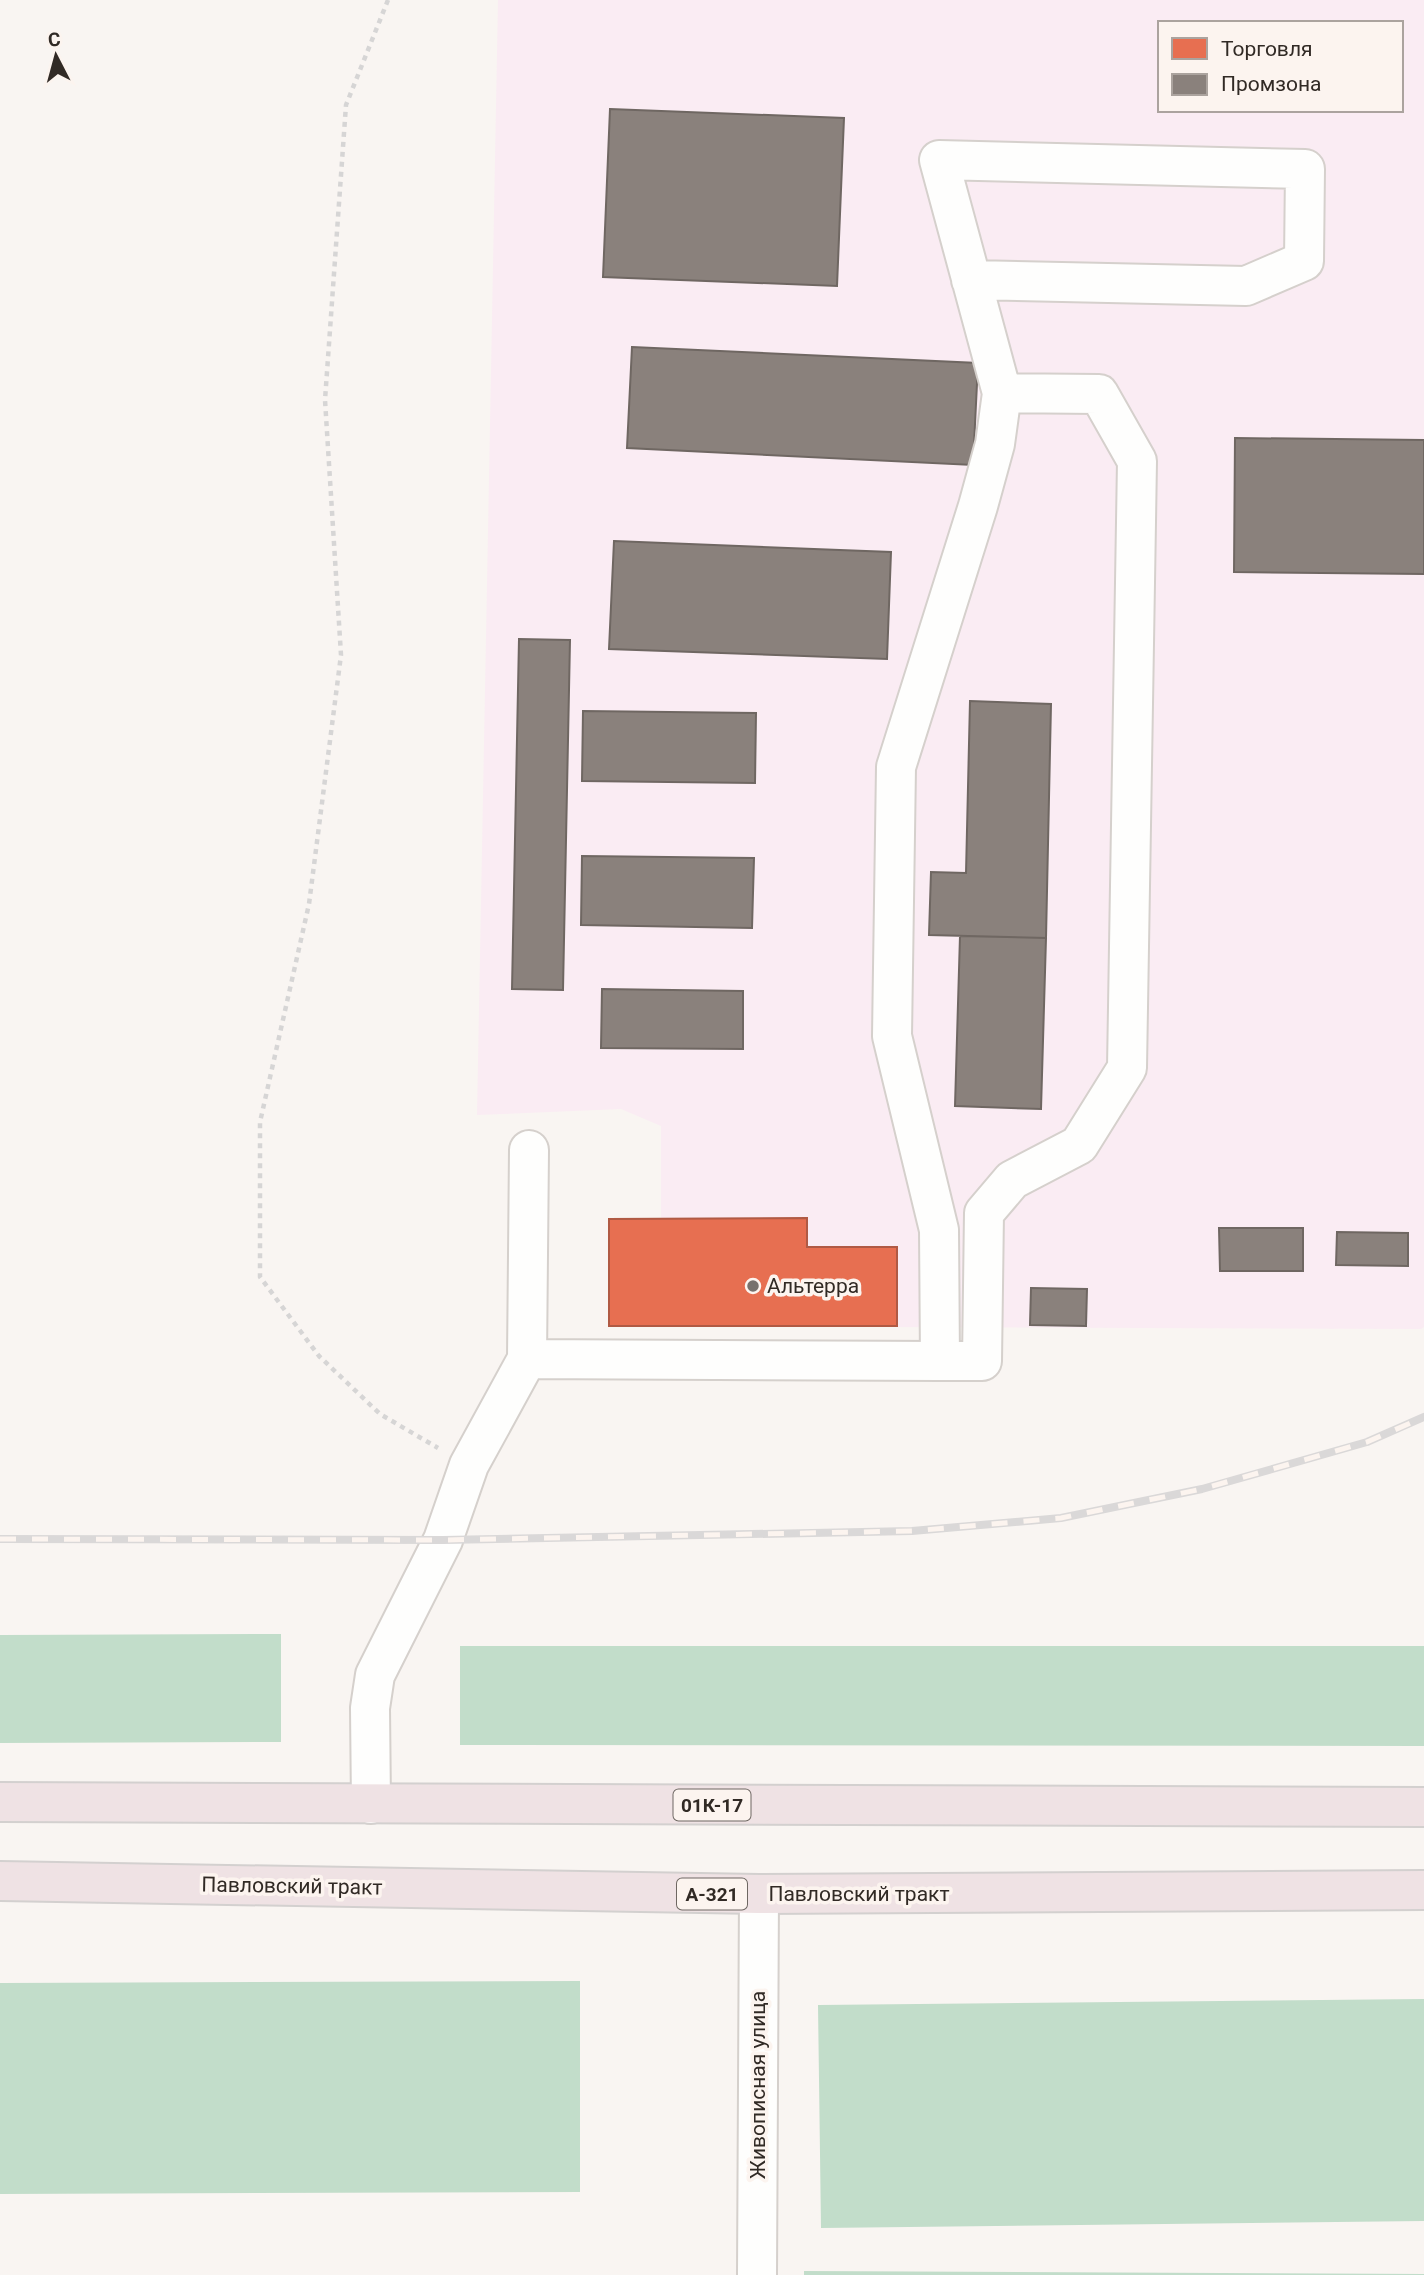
<svg xmlns="http://www.w3.org/2000/svg" width="1424" height="2275" font-family="Roboto,sans-serif">
<style>
.industrial{fill:#faecf3;fill-rule:evenodd}
.forest{fill:#c2ddca}
.shops{fill:#e76f51;stroke:#b05a44;stroke-width:2}
.industry{fill:#8a817c;stroke:#6f6762;stroke-width:2}
.lines{fill:none;stroke-linecap:round;stroke-linejoin:round}
.minor-casing{stroke:#d5d0cc;stroke-width:42}
.highway-casing{stroke:#d3d0cf;stroke-width:42}
.path{stroke:#d6d5d5;stroke-width:4.5;stroke-dasharray:5 5;stroke-linecap:butt}
.minor{stroke:#fefefd;stroke-width:38}
.highway{stroke:#efe2e4;stroke-width:38}
.rail-casing{stroke:#dad8d8;stroke-width:8}
.rail{stroke:#fcf4ef;stroke-width:5;stroke-dasharray:16;stroke-linecap:butt}
.poi-dot{fill:#77716d;stroke:#fcf4ef;stroke-width:2.5}
.labels{text-anchor:middle;stroke-width:7;stroke-linejoin:round;paint-order:stroke}
.shield{fill:#fcf4ef;stroke:#6e6762;stroke-width:2}
.shield-label{font-size:19px;font-weight:bold;fill:#312a25}
.poi-label{font-size:21px;fill:#312a25;stroke:#fcf4ef;text-anchor:start}
.street-label{font-size:21px;fill:#312a25;stroke:#fcf4ef}
</style>
<rect width="100%" height="100%" fill="#f9f5f2"/>
<path class="industrial" d="M498 0H1424V1327L1421 1329 609 1326V1219L661 1218V1126L621 1109 477 1115ZM1160 23H1401V110H1160Z"/>
<path class="forest" d="M281 1634V1742L0 1743V1635Z
M460 1646H1424V1746L460 1745Z
M580 1981V2192L0 2194V1983Z
M1424 1999V2221L821 2228 818 2005Z
M804 2271 1424 2274V2275H804Z"/>
<path class="shops" d="M807 1218V1247H897V1326H609V1219Z"/>
<path class="industry" d="M610 109 844 118 837 286 603 277Z
M632 347 978 363 973 465 627 448Z
M1235 438 1424 440V574L1234 572Z
M614 541 891 552 887 659 609 649Z
M519 639 570 640 563 990 512 989Z
M970 701 1051 704 1046 938 929 935 931 872 966 873Z
M583 711 756 713 755 783 582 781Z
M582 856 754 858 752 928 581 925Z
M960 936 1046 938 1041 1109 955 1106Z
M602 989 743 991V1049L601 1048Z
M1219 1228H1303V1271H1220Z
M1337 1232 1408 1233V1266L1336 1265Z
M1031 1288 1087 1289 1086 1326 1030 1325Z"/>
<g class="lines">
<g class="minor-casing">
<path id="minor" d="M527 1359 940 1361 939 1230 892 1036 896 767 978 506 995 444 1002 393 939 160 1305 169 1304 261 1246 286 971 280
M940 1361H982L984 1213 1012 1180 1079 1145 1127 1068 1137 461 1099 394 1002 393
M371 1804 370 1708 375 1675 443 1540 469 1465 527 1359 529 1150
M757 2275 759 1894"/>
</g>
<g class="highway-casing">
<path id="highway" d="M0 1802 1424 1807
M0 1881 759 1894 1424 1890"/>
</g>
<path class="path" d="M388 0 346 105 325 400 341 655 309 904 260 1122V1277L319 1356 380 1414 438 1448"/>
<use href="#minor" class="minor"/>
<use href="#highway" class="highway"/>
<g class="rail-casing">
<path id="rail" d="M0 1539 443 1540 912 1531 1061 1518 1202 1489 1367 1442 1424 1417"/>
</g>
<use href="#rail" class="rail"/>
</g>
<circle class="poi-dot" cx="753" cy="1286" r="7"/>
<g class="labels">
<g class="shield">
<rect x="673.5" y="1789.5" width="77" height="31" rx="5"/>
<rect x="677" y="1878.5" width="70" height="31" rx="5"/>
</g>
<g class="shield-label">
<text x="712" y="1812">01К-17</text>
<text x="712" y="1901">А-321</text>
</g>
<g class="poi-label">
<text x="767" y="1293">Альтерра</text>
</g>
<g class="street-label">
<text transform="translate(292 1886) rotate(1)" y="7">Павловский тракт</text>
<text x="859" y="1901">Павловский тракт</text>
<text transform="translate(758 2085) rotate(-90)" y="7">Живописная улица</text>
</g>
</g>
<rect x="1158" y="21" width="245" height="91" fill="#fcf4ef" stroke="#aba39e" stroke-width="2"/>
<rect x="1172" y="38" width="35" height="21" fill="#e76f51" stroke="#aba39e" stroke-width="2"/>
<text x="1221" y="56" font-size="21" fill="#312a25">Торговля</text>
<rect x="1172" y="74" width="35" height="21" fill="#8a817c" stroke="#aba39e" stroke-width="2"/>
<text x="1221" y="91" font-size="21" fill="#312a25">Промзона</text>
<g transform="translate(56 56) rotate(354)" stroke="#fcf4ef" stroke-width="5" paint-order="stroke">
<path d="M0-5L12 26L0 18L-12 26Z" fill="#312a25"/>
<text y="-10" font-size="19" font-weight="bold" text-anchor="middle" fill="#312a25">С</text>
</g>
</svg>
